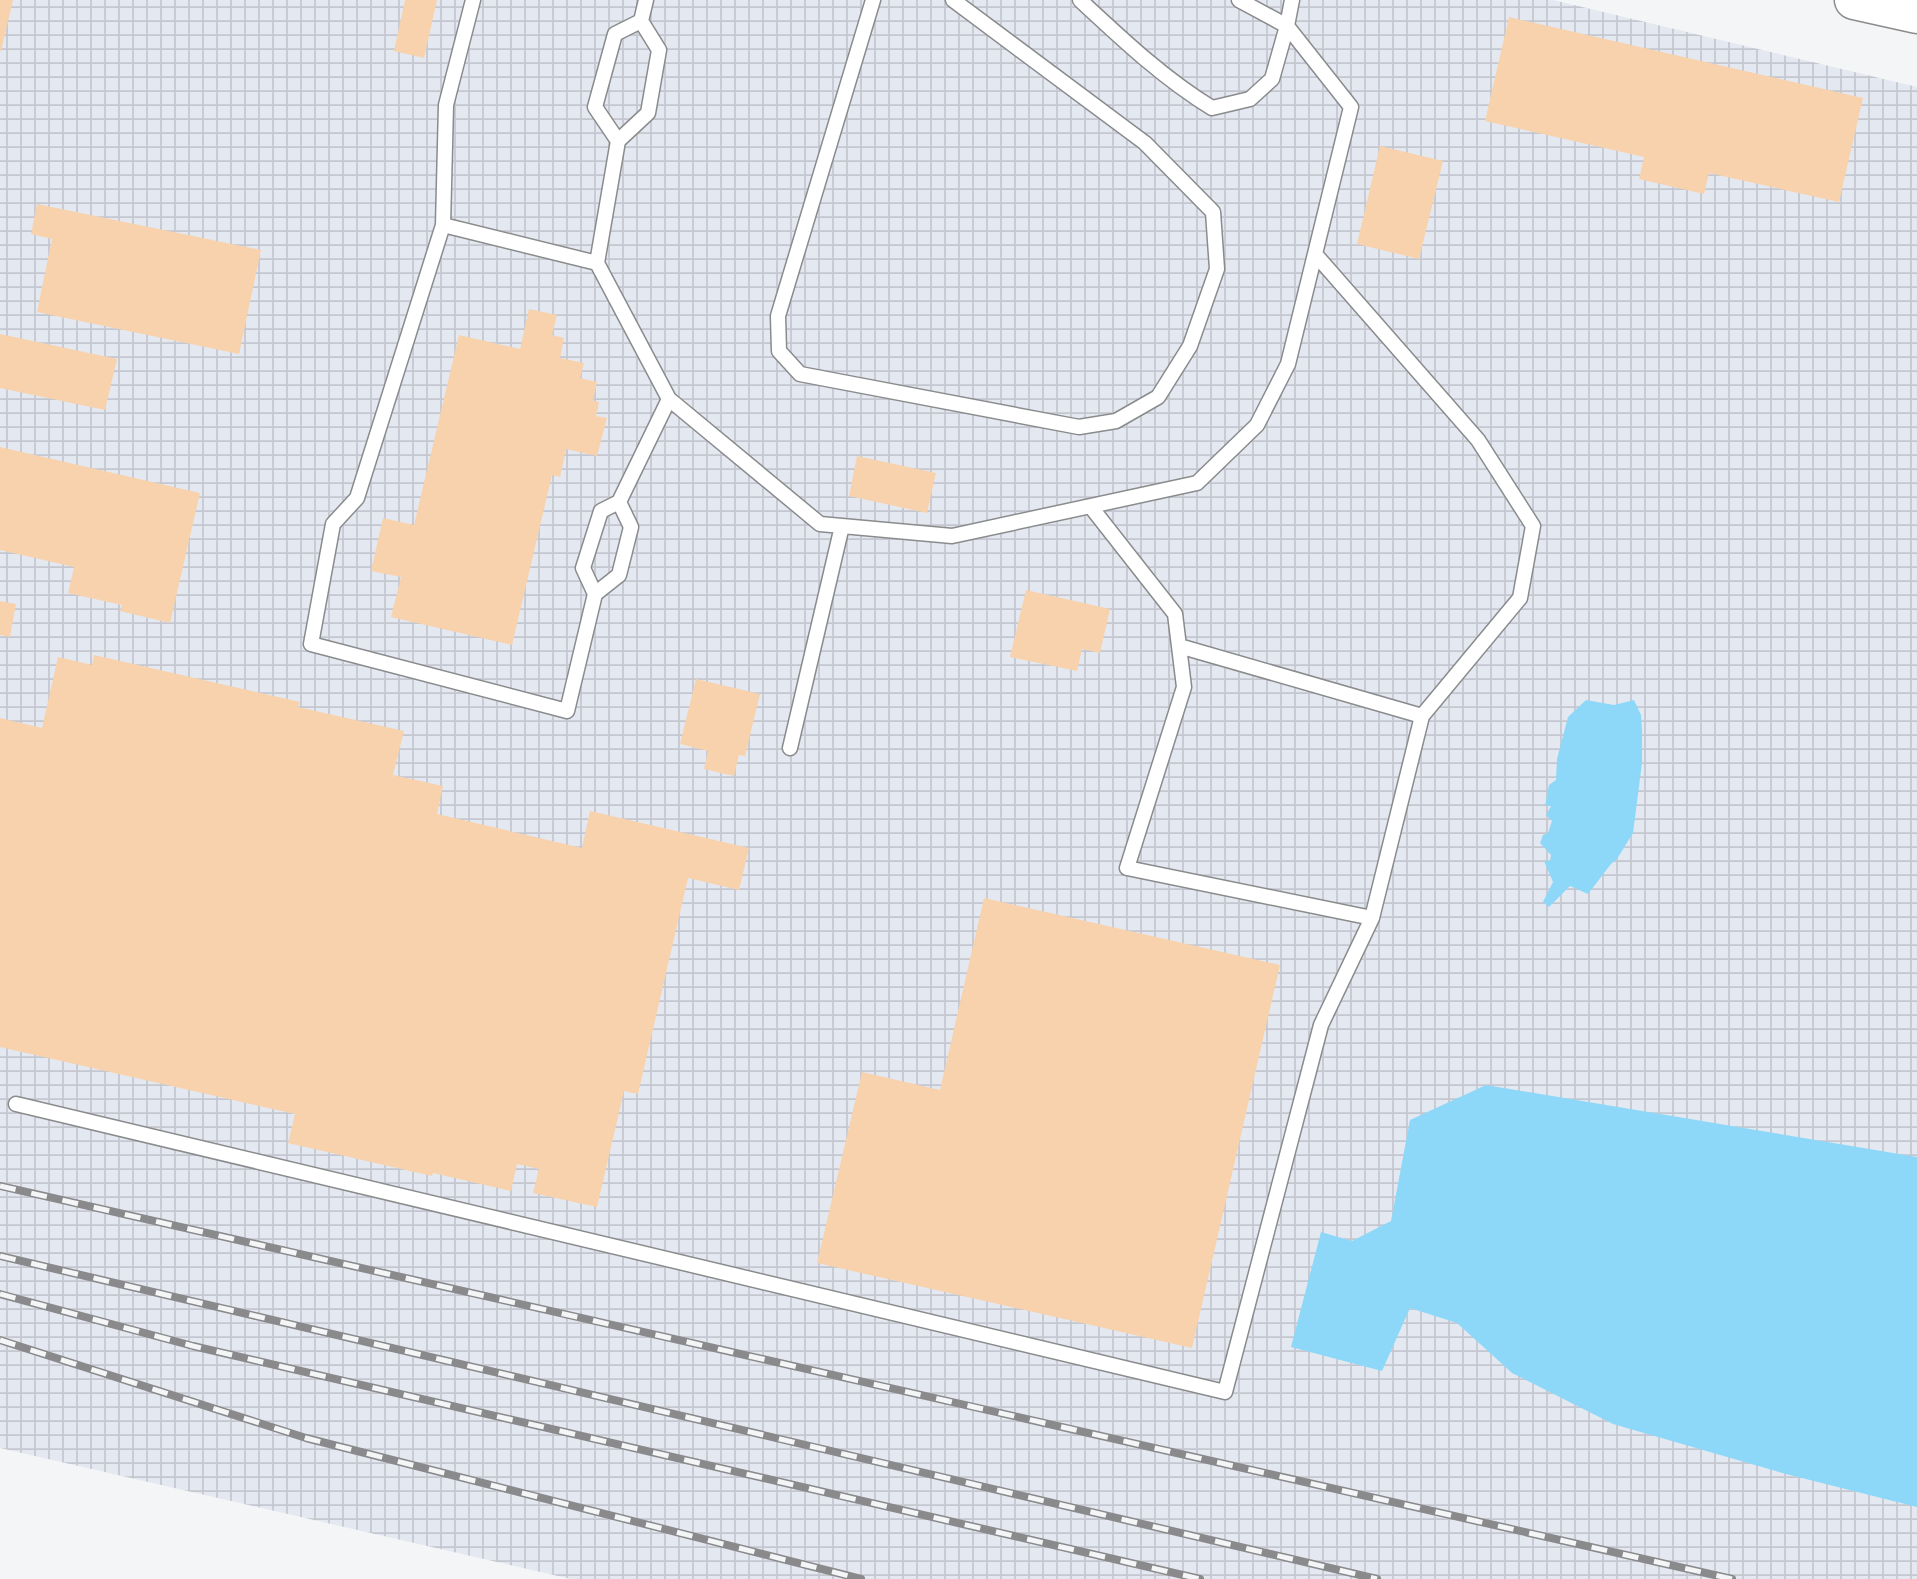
<svg xmlns="http://www.w3.org/2000/svg" width="1917" height="1579" font-family="Montserrat,sans-serif">
<style>
.industrial{fill:url(#industrial-grid)}
.water{fill:#8dd8f9}
.building{fill:#f7d2ac}
.lines{fill:none;stroke-linecap:round;stroke-linejoin:round}
.service-casing{stroke:#8a8b8d;stroke-width:17}
.secondary-casing{stroke:#8a8b8d;stroke-width:41}
.service{stroke:#fff;stroke-width:14}
.secondary{stroke:#fff;stroke-width:38}
.rail-casing{stroke:#8a8a8c;stroke-width:8}
.rail{stroke:#f4f5f7;stroke-width:5;stroke-dasharray:16;stroke-linecap:butt}
</style>
<defs>
<pattern id="industrial-grid" width="8" height="8" patternUnits="userSpaceOnUse" patternTransform="scale(1.75)"><rect width="8" height="8" fill="#e4e8f1"/><path d="M0 4h8M4 0v8" fill="none" stroke="#c4c7cf"/></pattern>
</defs>
<rect width="100%" height="100%" fill="#f4f5f7"/>
<path class="industrial" d="M0 0H1553L1917 87V1579H571L0 1448Z"/>
<path class="water" d="M1586 700 1614 705 1634 700 1641 715 1642 730V763L1633 833 1617 859 1611 864 1588 894 1570 886 1549 907 1543 902 1553 882 1544 861H1550L1551 855 1540 843 1543 835 1548 833 1552 821 1546 815 1551 806H1545L1549 785 1556 780 1557 759 1568 717Z
M1486 1085 1917 1157V1507L1786 1474 1613 1424 1512 1373 1457 1323 1410 1308 1382 1371 1291 1347 1321 1232 1352 1241 1391 1221 1410 1120Z"/>
<path class="building" d="M0 0H13L1 51H0Z
M405 0H437L424 58 394 51Z
M1509 17 1863 98 1839 202 1709 173 1704 194 1639 179 1644 157 1485 121Z
M1380 146 1443 161 1419 259 1357 244Z
M37 204 261 250 239 354 37 312 52 239 31 234Z
M529 309 557 315 552 335 564 338 560 358 584 363 580 378 597 382 593 401 599 402 596 416 607 418 597 456 566 449 560 477 552 475 512 645 391 617 401 577 371 571 383 518 414 525 459 335 520 349Z
M0 334 117 359 105 410 0 388Z
M0 447 200 493 170 623 120 611 122 605 68 593 74 567 0 550Z
M857 456 936 473 927 513 849 496Z
M1026 590 1110 609 1100 653 1082 649 1077 671 1010 657Z
M0 601 16 604 10 637 0 635Z
M94 655 300 702 298 707 404 731 393 775 443 786 437 814 582 848 590 811 749 848 739 890 688 878 638 1094 624 1091 597 1207 533 1193 539 1169 517 1164 511 1191 433 1173 432 1176 288 1143 295 1114 0 1047V718L42 728 58 657 92 665Z
M696 679 760 694 745 756 739 755 734 776 704 769 708 751 680 744Z
M984 898 1280 965 1192 1348 817 1263 862 1072 940 1090Z"/>
<g class="lines">
<g class="service-casing">
<path id="service" d="M646 0 641 21 659 50 648 113 618 141 597 263 669 399 820 524 952 536 1197 483 1257 425 1288 364 1351 107 1287 26 1292 0
M873 0 778 316 779 351 800 374 1079 427 1116 421 1158 397 1190 346 1217 269 1213 212 1145 143 953 0
M1080 0C1122 39 1163 78 1212 108L1250 99 1272 79 1287 26 1239 0
M618 141 595 107 615 34 641 21
M443 225 446 105 473 0
M597 263 443 225 357 498 333 524 311 644 567 711 595 594 583 568 601 511 619 502 669 399
M1091 507 1175 614 1184 687 1127 868 1372 918 1422 716 1520 598 1533 526 1478 440 1315 254
M595 594 619 575 631 527 619 502
M1179 646 1422 716
M790 748 842 526
M16 1104 1225 1392 1321 1025 1372 918"/>
</g>
<g class="secondary-casing">
<path id="secondary" d="M1854 0 1917 14"/>
</g>
<use href="#service" class="service"/>
<use href="#secondary" class="secondary"/>
<g class="rail-casing">
<path id="rail" d="M0 1186 1732 1579
M0 1256 1377 1579
M0 1294 193 1346 1200 1579
M0 1340 306 1438 861 1579"/>
</g>
<use href="#rail" class="rail"/>
</g>
</svg>
